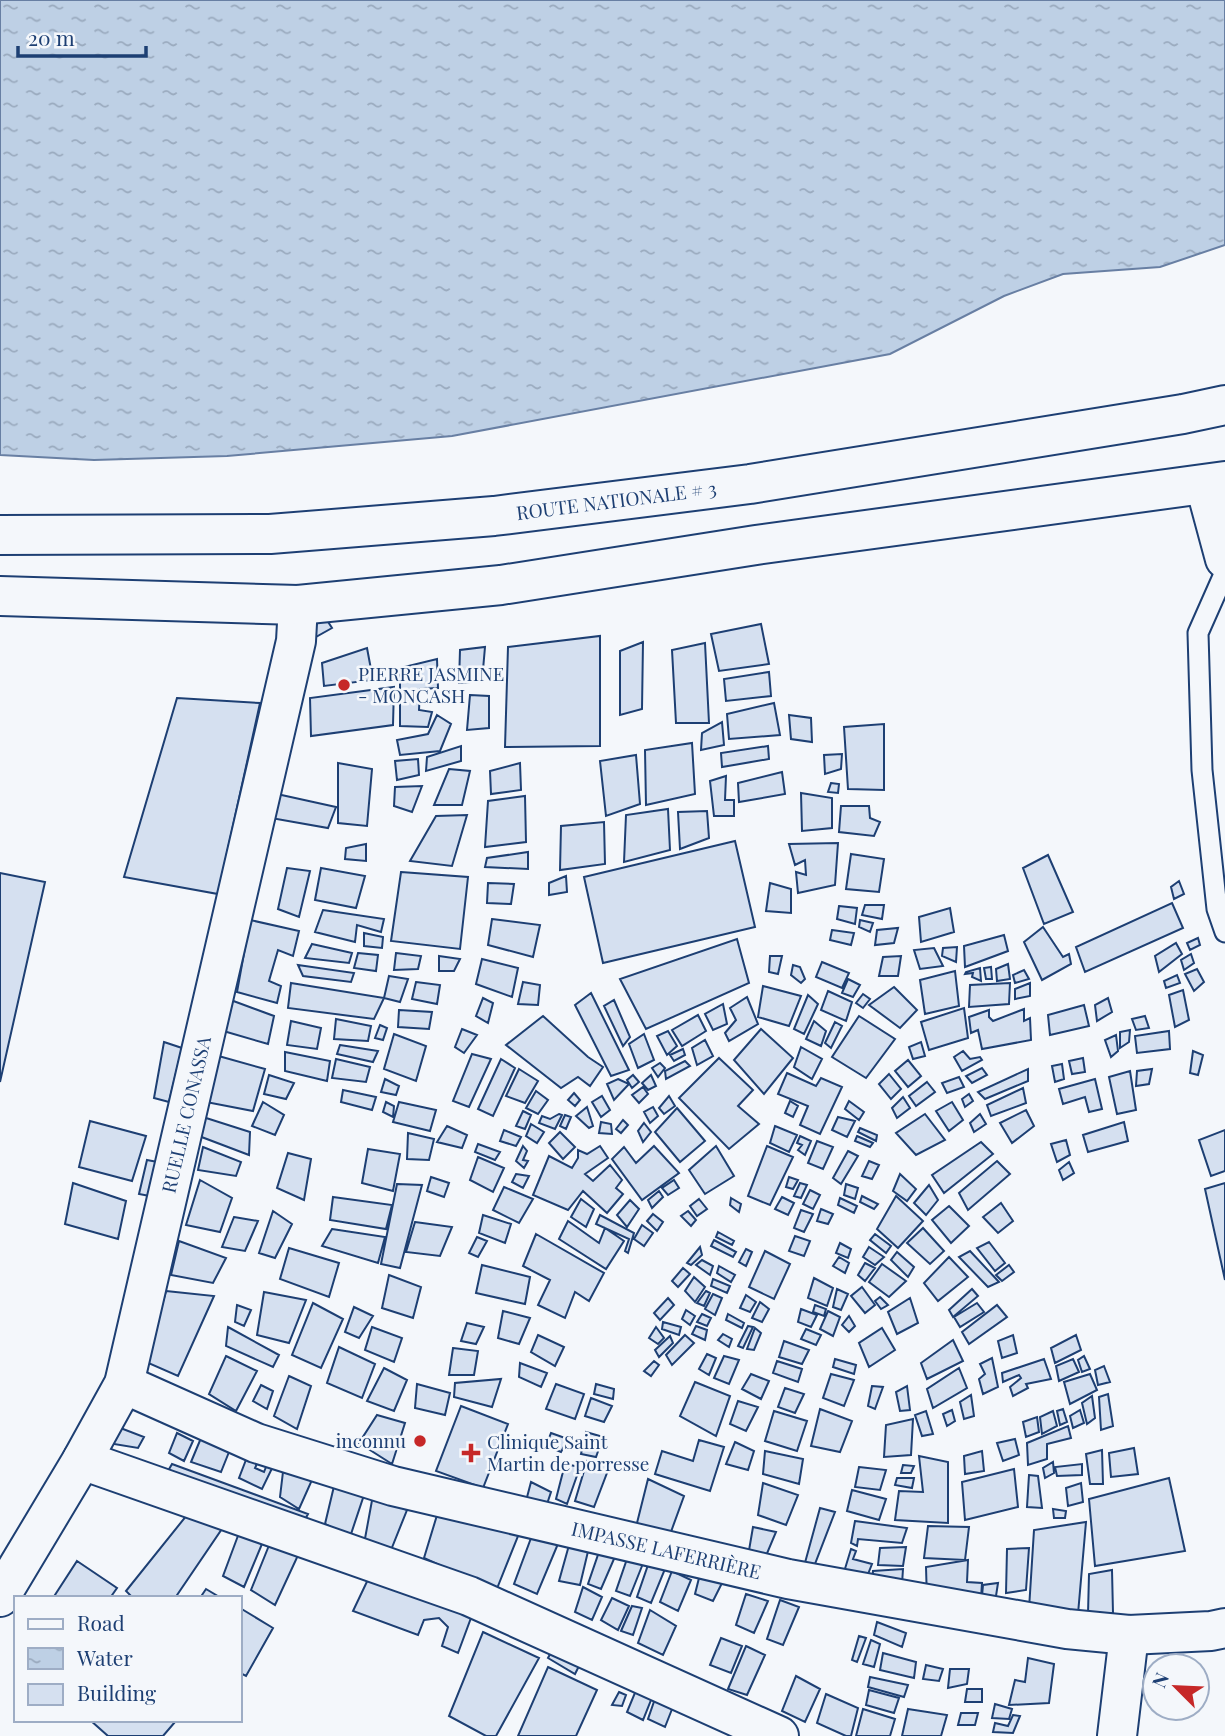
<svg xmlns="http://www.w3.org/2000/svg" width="1225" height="1736" font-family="'Playfair Display',serif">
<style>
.water{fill:url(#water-ripples);stroke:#687fa3;stroke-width:2}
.building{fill:#d5e0f0;stroke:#1d3f73;stroke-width:2}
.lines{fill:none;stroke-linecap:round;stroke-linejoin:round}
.service-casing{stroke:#1d3f73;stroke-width:23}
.minor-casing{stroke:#1d3f73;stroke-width:42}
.primary-casing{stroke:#1d3f73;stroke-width:42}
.service{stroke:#f4f7fb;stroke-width:19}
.minor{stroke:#f4f7fb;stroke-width:38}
.primary{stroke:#f4f7fb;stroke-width:38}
.poi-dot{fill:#c62828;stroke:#f4f7fb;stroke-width:2.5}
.labels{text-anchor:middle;stroke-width:5;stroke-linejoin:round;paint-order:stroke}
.street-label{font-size:19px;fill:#1d3f73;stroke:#f4f7fb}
.poi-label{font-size:19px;fill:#1d3f73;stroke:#f4f7fb;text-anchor:start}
</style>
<defs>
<pattern id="water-ripples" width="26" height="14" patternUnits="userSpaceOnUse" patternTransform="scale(1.75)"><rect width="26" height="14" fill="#bed0e5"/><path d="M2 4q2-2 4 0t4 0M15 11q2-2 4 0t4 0" fill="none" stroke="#9aaabe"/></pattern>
</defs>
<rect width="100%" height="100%" fill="#f4f7fb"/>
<path class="water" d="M0 0H1225V245L1160 267 1063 274 1004 296 890 354 452 436 227 456 94 460 0 455Z"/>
<path class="building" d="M323 614 332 628 305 643 298 626Z
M761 624 769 664 719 671 711 634Z
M600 636V746L505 747 508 647Z
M643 642 642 709 620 715V651Z
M705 643 709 723H676L672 650Z
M485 647 482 681 459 683 460 650Z
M367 648 373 680 324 686 322 663Z
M437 659 438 688 420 689 419 710 432 712 428 727 400 726V668Z
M769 672 771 696 726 701 724 679Z
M394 687 393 725 311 736 310 698Z
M470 695 489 696V728L467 730Z
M177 698 260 703 218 894 124 877Z
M774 703 780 735 729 739 727 714Z
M437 715 451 724 440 751 400 755 397 740 428 734Z
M789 715 811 718 812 742 791 739Z
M722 722 724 745 701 750 702 733Z
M884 724V790L848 789 844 727Z
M692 743 695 794 646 805 645 750Z
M461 746V761L426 771 427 757Z
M768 746 769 759 722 767 721 753Z
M842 754 841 769 825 774 824 755Z
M636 755 640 804 606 816 600 761Z
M418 759 419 775 397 780 395 761Z
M338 763 372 769 367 826 338 823Z
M520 763 521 790 491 794 490 771Z
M449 769 470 771 462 805H434Z
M782 772 785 794 739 802 738 783Z
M726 776 725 800H734V816H714L710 781Z
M831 783 839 784 838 793 828 792Z
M422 786 412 812 394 806 395 787Z
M801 793 832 798V828L802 831Z
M277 794 336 807 328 828 271 818Z
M525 796 526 842 485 847 488 801Z
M841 806H869L870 818 880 822 874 836 839 832Z
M668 809 670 850 624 862 626 815Z
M707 811 709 838 680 849 678 812Z
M467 815 452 866 410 861 436 816Z
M604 822 605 864 560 870 561 826Z
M735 841 755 927 603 963 584 877Z
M838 843 835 885 798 893 796 872 806 875 805 860 795 865 789 844Z
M366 844V861L345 859 346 848Z
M528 852V869L485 867 487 858Z
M851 854 884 859 879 892 846 889Z
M1048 855 1073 912 1044 924 1023 868Z
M287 868 310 871 299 917 278 909Z
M321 868 365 876 356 908 315 900Z
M401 872 468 877 460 949 391 941Z
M0 873 45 882 0 1082Z
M566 876 567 892 549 895V883Z
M1179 881 1184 894 1174 899 1171 887Z
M488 883 514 884 511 904 487 903Z
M770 883 791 889V913L766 911Z
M1172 903 1183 928 1085 972 1076 947Z
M865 905H884L882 919 862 915Z
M839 906 857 908 855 924 837 919Z
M950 908 954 932 921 942 919 917Z
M323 910 384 919 381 932 357 925 355 942 315 932Z
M492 919 540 925 533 957 488 945Z
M250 920 299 931 293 956 278 950 269 981 281 986 277 1003 237 992Z
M860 920 873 923 870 932 859 927Z
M1043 927 1063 957 1069 954 1071 964 1042 980 1024 942Z
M898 928 894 943 875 945 877 930Z
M832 930 854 933 851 945 830 940Z
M364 933 383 937 382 948 364 946Z
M1004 935 1008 951 965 967 964 946Z
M1198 938 1200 945 1190 950 1187 943Z
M737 939 749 983 646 1029 620 979Z
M1176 943 1182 954 1159 972 1155 956Z
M312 944 352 953 349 963 305 958Z
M957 947 956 962 942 956 943 948Z
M934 948 943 966 920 969 914 950Z
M358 953 378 955 376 971 354 968Z
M396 953 421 956 418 969 394 970Z
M1191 954 1194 963 1184 970 1181 960Z
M439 956 460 959 454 971H439Z
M770 956H782L778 974 769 972Z
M901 956 898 976H879L883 957Z
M482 959 518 968 512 997 476 984Z
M822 962 849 973 842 988 816 977Z
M1008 964 1010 979 997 981 996 969Z
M298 965 354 973 351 982 303 976Z
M793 965 800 967 805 979 801 983 791 975Z
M991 967 992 979H986L984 968Z
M980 968 981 981 972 977 973 973 965 974 966 972Z
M1197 969 1204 982 1194 991 1185 974Z
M1024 970 1029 979 1015 983 1013 975Z
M955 971 959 1006 925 1014 920 980Z
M1177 975 1180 983 1166 988 1164 981Z
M389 976 408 979 400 1002 384 998Z
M848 979 860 985 853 997 842 993Z
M416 982 440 985 437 1004 412 999Z
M523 982 540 985 538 1005 518 1004Z
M291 983 384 998 374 1019 288 1008Z
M1010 983 1009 1004 969 1007 970 985Z
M1030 983V996L1015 999V989Z
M763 986 801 996 789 1026 758 1017Z
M894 987 917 1010 900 1028 869 1005Z
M1183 990 1189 1020 1175 1027 1169 995Z
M828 991 852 1002 846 1021 821 1010Z
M591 993 629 1070 611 1076 575 1005Z
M863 994 870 999 863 1008 856 1003Z
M808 995 818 1004 804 1034 794 1029Z
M747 997 758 1024 729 1041 725 1033 736 1020 730 1008Z
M483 998 493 1003 488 1023 476 1016Z
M1108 998 1112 1012 1097 1021 1095 1005Z
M228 999 274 1016 268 1044 220 1030Z
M614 1000 630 1037 623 1046 604 1006Z
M723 1004 727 1024 713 1030 705 1014Z
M1084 1005 1089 1026 1050 1035 1048 1015Z
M964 1008 968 1038 929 1050 921 1022Z
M1024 1009V1021L1030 1018 1031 1040 982 1049 978 1030 971 1033 969 1017 989 1010V1017L993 1021Z
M399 1010 432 1012 429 1029 398 1027Z
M698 1015 706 1031 682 1046 672 1030Z
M543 1016 588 1057 603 1067 590 1086 578 1077 561 1088 506 1045Z
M859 1016 895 1039 866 1078 832 1057Z
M1145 1016 1149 1028 1136 1030 1132 1019Z
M336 1019 371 1026 368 1041 334 1039Z
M291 1021 321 1028 317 1049 287 1045Z
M814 1021 826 1031 821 1046 806 1039Z
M835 1022 842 1026 831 1048 825 1043Z
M380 1025 387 1028 383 1040 375 1038Z
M462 1029 477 1035 464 1053 455 1047Z
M761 1029 793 1058 764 1094 734 1060Z
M1130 1030 1129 1042 1120 1048V1032Z
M668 1031 677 1046 667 1055 657 1036Z
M1169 1031 1170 1049 1137 1053 1135 1036Z
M394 1034 426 1046 416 1081 384 1069Z
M644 1034 654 1060 638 1068 629 1044Z
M1116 1035 1118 1051 1111 1057 1105 1040Z
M705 1040 713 1056 697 1065 692 1048Z
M164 1042 182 1048 169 1102 154 1098Z
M921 1042 925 1056 913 1059 909 1047Z
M340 1045 378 1051 373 1062 337 1054Z
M801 1047 822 1059 812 1079 794 1067Z
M683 1049 685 1055 674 1061 670 1055Z
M963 1051 970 1059 980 1057 982 1060 962 1071 954 1057Z
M1193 1051 1203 1055 1198 1075 1190 1073Z
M285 1052 330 1061 327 1081 285 1071Z
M472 1054 491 1059 469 1107 453 1101Z
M215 1055 265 1069 253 1111 206 1102Z
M719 1058 753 1090 738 1106 759 1124 729 1149 679 1098Z
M1083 1058 1085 1072 1072 1074 1069 1061Z
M336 1059 370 1067 366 1082 332 1078Z
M501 1059 515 1068 493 1116 478 1109Z
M908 1060 921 1076 908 1087 895 1071Z
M685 1061 690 1066 666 1079 665 1071Z
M660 1063 665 1068 658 1077 652 1068Z
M1062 1064 1064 1079 1055 1082 1052 1066Z
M982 1068 987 1075 972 1083 966 1076Z
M519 1069 538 1081 525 1103 506 1096Z
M1028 1069V1081L985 1099 978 1092Z
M1152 1069 1149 1084 1136 1086 1137 1071Z
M1130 1071 1136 1110 1117 1114 1109 1077Z
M787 1073 816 1086 821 1078 842 1087 820 1134 800 1125 808 1106 778 1094Z
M889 1074 901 1089 891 1099 879 1084Z
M269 1075 294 1083 286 1099 264 1094Z
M633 1075 639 1082 632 1088 627 1080Z
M651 1075 656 1086 648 1090 642 1083Z
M959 1077 964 1087 947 1093 942 1083Z
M385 1079 399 1086 396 1095 381 1092Z
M618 1079 629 1084 614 1100 607 1084Z
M1095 1079 1102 1109 1089 1112 1085 1097 1063 1104 1059 1089Z
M927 1082 935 1092 916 1106 909 1096Z
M643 1087 648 1094 639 1103 632 1095Z
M1023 1088 1026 1103 991 1116 987 1105Z
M343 1090 376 1097 372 1110 341 1102Z
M536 1091 548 1100 538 1114 526 1108Z
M574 1093 580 1100 575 1106 568 1100Z
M969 1094 973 1101 965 1107 962 1099Z
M602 1096 610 1110 601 1117 592 1102Z
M669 1096 675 1106 664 1114 659 1108Z
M903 1097 910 1108 897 1118 892 1108Z
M790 1101 798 1106 793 1117 785 1113Z
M849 1101 864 1112 859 1120 845 1109Z
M263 1102 284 1115 275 1135 252 1126Z
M386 1102 394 1106 393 1117 383 1112Z
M399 1102 436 1110 430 1131 393 1122Z
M952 1102 963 1120 949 1131 936 1111Z
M587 1107 593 1126 589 1128 576 1116Z
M653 1107 658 1116 650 1123 644 1112Z
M677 1108 705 1141 680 1162 655 1132Z
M1026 1110 1034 1126 1012 1143 1000 1123Z
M523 1111 531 1115 525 1129 516 1126Z
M559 1114 562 1115 555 1129 539 1123 542 1116 550 1119Z
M925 1114 945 1140 916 1155 896 1133Z
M980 1114 986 1124 974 1132 970 1123Z
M565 1115 571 1117 566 1129 560 1126Z
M203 1117 250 1132 249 1155 199 1136Z
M838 1117 855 1121 847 1137 832 1130Z
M623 1120 628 1125 621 1133 616 1129Z
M90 1121 146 1136 132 1181 79 1167Z
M601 1122 611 1124 612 1134 599 1133Z
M1124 1122 1128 1141 1088 1152 1083 1135Z
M644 1123 651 1132 643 1142 638 1131Z
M531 1124 544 1132 537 1143 526 1136Z
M447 1126 467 1135 462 1148 437 1142Z
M775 1126 797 1135 789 1152 770 1143Z
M860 1128 877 1135 876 1141 858 1132Z
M504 1130 521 1137 516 1146 500 1141Z
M1225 1130V1171L1211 1176 1199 1140Z
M560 1132 575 1147 563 1159 549 1143Z
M408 1133 434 1139 429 1160 407 1159Z
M800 1136 811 1141 805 1155 798 1150 802 1145 797 1143Z
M857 1136 873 1143 870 1147 855 1141Z
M1066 1140 1070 1155 1057 1162 1051 1144Z
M817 1141 833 1147 823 1169 808 1163Z
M981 1142 993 1154 944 1193 932 1175Z
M478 1144 500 1152 495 1160 475 1152Z
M523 1146 527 1151 523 1160 528 1161 524 1168 516 1161Z
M600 1146 608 1158 585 1174 593 1181 610 1165 622 1180 616 1188 623 1194 607 1213 583 1191 568 1210 533 1195 549 1156 572 1168 578 1158V1150L587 1154Z
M654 1146 679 1173 642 1200 612 1159 624 1147 636 1163Z
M716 1146 734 1176 705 1194 689 1170Z
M767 1146 793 1157 770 1205 748 1196Z
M203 1147 241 1162 236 1176 198 1170Z
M368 1149 400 1154 393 1191 362 1183Z
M848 1151 858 1156 841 1184 833 1178Z
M288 1153 311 1159 304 1200 277 1188Z
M478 1157 504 1168 493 1192 470 1180Z
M147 1160 163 1163 155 1197 139 1194Z
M869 1161 879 1165 872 1179 862 1176Z
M997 1161 1010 1174 968 1210 959 1193Z
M1069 1162 1074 1173 1063 1180 1059 1170Z
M516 1174 529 1176 523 1188 512 1182Z
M900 1174 916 1189 907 1201 893 1191Z
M431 1177 449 1183 444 1197 427 1191Z
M789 1177 798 1180 793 1189 786 1187Z
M200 1180 232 1198 220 1232 186 1225Z
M674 1180 679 1188 668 1195 662 1188Z
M73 1183 126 1201 118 1239 65 1224Z
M800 1183 807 1185 801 1198 794 1196Z
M1225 1183V1280L1205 1189Z
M397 1184 422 1185 400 1268 381 1264Z
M846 1184 858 1188 855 1199 844 1195Z
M929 1185 938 1200 926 1215 914 1203Z
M504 1187 533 1199 519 1223 493 1210Z
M810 1190 820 1195 813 1209 803 1204Z
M659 1191 663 1197 652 1208 648 1200Z
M862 1196 878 1204 874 1209 860 1202Z
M896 1196 923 1221 898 1248 877 1229Z
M333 1197 392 1205 386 1229 330 1220Z
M782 1197 794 1203 788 1215 775 1209Z
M731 1198 741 1204 739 1212 730 1205Z
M840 1198 857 1206 854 1213 838 1205Z
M581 1199 594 1209 586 1227 571 1217Z
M699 1199 707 1209 697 1216 690 1206Z
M630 1200 639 1209 627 1227 617 1215Z
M1001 1203 1013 1221 998 1233 983 1217Z
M949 1206 969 1226 951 1243 932 1220Z
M821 1209 833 1214 828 1224 817 1221Z
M801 1210 813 1214 804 1232 794 1228Z
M273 1211 292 1224 275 1258 259 1253Z
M688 1211 696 1220 691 1226 681 1216Z
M653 1214 663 1222 657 1231 647 1221Z
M483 1215 511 1224 505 1243 479 1233Z
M600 1215 634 1233 628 1253 625 1251 629 1239 596 1224Z
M234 1217 258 1221 245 1251 222 1247Z
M568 1221 599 1243 605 1228 624 1241 606 1269 559 1239Z
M415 1222 452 1227 440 1256 406 1252Z
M642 1225 653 1233 644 1246 634 1239Z
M923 1228 944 1251 930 1264 907 1243Z
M332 1229 385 1237 378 1263 322 1246Z
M718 1232 734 1241 732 1245 716 1237Z
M536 1234 604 1273 589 1301 575 1292 565 1318 538 1305 550 1280 523 1266Z
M875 1234 891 1246 886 1253 870 1240Z
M795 1236 810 1241 804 1256 789 1251Z
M477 1237 487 1241 478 1257 469 1253Z
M714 1240 736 1252 733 1257 711 1246Z
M179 1241 226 1258 213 1283 171 1275Z
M989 1242 1005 1263 995 1271 977 1248Z
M840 1243 851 1249 848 1258 836 1253Z
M700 1247 702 1255 691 1265 687 1263Z
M869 1247 884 1257 875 1265 863 1257Z
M289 1248 339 1263 329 1297 280 1279Z
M746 1249 752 1252 746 1266 739 1262Z
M765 1251 790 1264 774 1299 749 1287Z
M970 1251 999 1282 988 1287 959 1257Z
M897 1252 914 1267 908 1277 891 1260Z
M839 1257 849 1263 845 1273 833 1266Z
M949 1257 968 1277 938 1301 924 1283Z
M702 1260 713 1266 710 1275 696 1265Z
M865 1263 875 1268 865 1281 858 1275Z
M882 1264 906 1281 889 1297 869 1282Z
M482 1265 530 1277 525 1304 476 1293Z
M1009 1265 1014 1272 1002 1281 996 1275Z
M719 1266 735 1275 731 1282 717 1273Z
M683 1268 690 1274 678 1287 672 1281Z
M389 1275 421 1287 413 1318 382 1308Z
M694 1277 705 1287 695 1302 685 1291Z
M814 1278 833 1288 827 1306 808 1298Z
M713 1279 730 1286 727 1293 711 1286Z
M862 1287 875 1305 865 1313 851 1296Z
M837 1289 848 1294 841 1310 833 1307Z
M972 1289 978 1296 953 1317 949 1310Z
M166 1291 214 1296 178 1376 146 1362Z
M706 1291 710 1293 704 1306 697 1303Z
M264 1292 306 1300 289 1343 257 1335Z
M713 1294 722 1298 715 1315 705 1309Z
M746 1295 756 1302 750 1312 740 1308Z
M880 1297 888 1305 881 1309 875 1301Z
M668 1298 674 1305 660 1320 654 1313Z
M910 1298 918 1323 897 1334 888 1312Z
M760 1302 769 1309 762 1322 752 1318Z
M313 1303 343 1319 321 1368 292 1355Z
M977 1303 984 1312 960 1327 954 1317Z
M237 1305 251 1310 244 1326 235 1322Z
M815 1305 826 1309 824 1316 813 1312Z
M997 1305 1007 1317 969 1344 962 1332Z
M354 1307 373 1316 359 1338 345 1332Z
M801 1309 817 1315 811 1327 798 1322Z
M686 1310 695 1316 690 1325 682 1319Z
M503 1311 530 1318 519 1344 498 1338Z
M828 1311 840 1317 833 1336 820 1329Z
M702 1314 711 1318 707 1326 697 1322Z
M728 1314 744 1323 742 1328 726 1320Z
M849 1316 855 1326 849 1332 842 1325Z
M663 1322 681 1327 679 1335 662 1329Z
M467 1323 484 1327 476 1344 461 1341Z
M696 1326 707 1330 705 1340 692 1334Z
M748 1326 753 1327 743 1348 738 1346Z
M228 1327 279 1355 273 1367 226 1346Z
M372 1327 402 1338 394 1362 365 1350Z
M656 1327 664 1338 658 1344 649 1338Z
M755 1328 761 1333 754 1350 747 1349Z
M882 1328 895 1350 869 1367 859 1343Z
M806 1329 821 1335 816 1345 801 1339Z
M723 1334 732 1339 729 1347 718 1340Z
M538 1335 564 1347 555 1366 531 1352Z
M685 1335 694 1343 672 1365 666 1355Z
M1013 1335 1017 1353 1002 1358 998 1341Z
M1076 1335 1081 1350 1055 1363 1051 1348Z
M670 1336 673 1343 659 1357 655 1350Z
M953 1340 963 1361 927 1379 921 1363Z
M784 1341 809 1350 802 1364 779 1357Z
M339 1347 375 1364 362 1398 327 1383Z
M453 1348 478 1351 474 1375H449Z
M707 1354 716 1358 709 1375 699 1369Z
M226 1356 257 1371 236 1411 209 1394Z
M724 1356 739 1360 729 1384 714 1378Z
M1084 1356 1090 1369 1082 1372 1078 1360Z
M992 1358 998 1387 983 1394 979 1379 985 1374 980 1364Z
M835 1359 856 1365 854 1374 833 1367Z
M1044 1359 1051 1379 1026 1384 1028 1388 1013 1396 1010 1387 1021 1378 1019 1375 1003 1382 1002 1373Z
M1073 1359 1079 1372 1059 1381 1056 1366Z
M654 1361 659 1365 651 1376 644 1371Z
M777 1361 802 1369 798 1382 773 1373Z
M520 1363 547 1373 541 1387 519 1377Z
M1104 1366 1110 1382 1098 1385 1095 1370Z
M384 1368 407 1380 394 1411 367 1401Z
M959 1368 967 1388 933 1408 927 1389Z
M751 1374 769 1381 761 1399 742 1389Z
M831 1374 854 1380 844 1406 823 1398Z
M1090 1374 1097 1390 1070 1404 1064 1382Z
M289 1376 311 1386 297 1429 274 1416Z
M501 1379 492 1407 454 1397 455 1383Z
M695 1382 730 1396 716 1436 680 1416Z
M417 1384 450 1393 445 1415 415 1408Z
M556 1384 584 1394 575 1419 546 1409Z
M596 1384 614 1389 613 1399 594 1394Z
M261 1385 273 1391 267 1409 253 1401Z
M872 1386 883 1387 875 1409 868 1406Z
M907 1386 910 1410 900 1411 896 1392Z
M785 1388 804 1394 795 1413 778 1407Z
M1108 1394 1113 1426 1101 1430 1099 1397Z
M971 1395 974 1416 964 1419 960 1402Z
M1092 1396 1095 1418 1087 1424 1082 1403Z
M591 1398 612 1406 604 1422 585 1416Z
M738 1401 758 1407 746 1431 730 1424Z
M461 1406 508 1424 483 1488 436 1471Z
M820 1409 852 1421 840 1452 811 1446Z
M1063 1409 1067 1422 1060 1425 1057 1411Z
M952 1410 955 1421 947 1426 943 1414Z
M1080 1410 1084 1423 1073 1428 1070 1416Z
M774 1411 807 1421 797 1451 765 1441Z
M926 1411 933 1434 922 1436 915 1415Z
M1053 1411 1057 1426 1042 1434 1040 1417Z
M377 1415 405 1423 392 1464 359 1443Z
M1037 1417 1039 1432 1026 1437 1023 1422Z
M913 1419 911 1455 884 1457 886 1425Z
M110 1424 144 1437 138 1448 102 1442Z
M1068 1426 1071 1438 1047 1444V1459L1028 1465 1027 1443Z
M586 1432 603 1437 596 1457 581 1454Z
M177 1433 193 1441 184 1461 169 1453Z
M551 1433 568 1439 561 1452 546 1446Z
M201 1438 231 1447 221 1472 191 1462Z
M1015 1439 1019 1455 1003 1461 997 1443Z
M699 1440 724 1447 710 1491 655 1474 662 1451 693 1461Z
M735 1442 754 1451 748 1470 726 1464Z
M1134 1448 1138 1474 1111 1477 1109 1453Z
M1102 1450 1103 1484H1090L1086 1454Z
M765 1451 803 1459 799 1484 763 1474Z
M982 1451 984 1471 965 1474 964 1456Z
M249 1452 260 1457 255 1468 264 1472 270 1457 277 1458 262 1489 239 1478Z
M285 1455 316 1471 299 1509 280 1497Z
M919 1456 948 1462V1523L895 1520 899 1491 923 1492Z
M587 1461 610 1465 594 1507 575 1501Z
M1053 1462 1054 1473 1045 1478 1043 1468Z
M172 1464 308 1514 303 1523 164 1478Z
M565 1464 580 1467 567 1504 556 1499Z
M1082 1464V1475L1057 1476 1055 1467Z
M903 1465 914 1466 911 1473H901Z
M859 1467 886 1470 880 1490 855 1487Z
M1014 1469 1018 1507 965 1520 962 1482Z
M1029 1475 1038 1476 1042 1508 1027 1507Z
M897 1478H914L912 1488 895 1485Z
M1169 1478 1185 1551 1095 1566 1089 1499Z
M648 1479 684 1496 668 1540 636 1527Z
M335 1482 366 1489 350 1537 325 1524Z
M531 1482 551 1492 546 1507 526 1501Z
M763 1483 798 1495 786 1525 758 1515Z
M1081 1483 1083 1502 1068 1506 1066 1488Z
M852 1490 886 1499 879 1520 847 1511Z
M373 1495 407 1510 389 1555 364 1544Z
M441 1502 520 1531 496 1591 424 1558Z
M195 1505 228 1520 175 1598H133L126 1591Z
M820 1508 835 1512 813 1569 803 1570Z
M1053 1509 1066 1511 1065 1518H1054Z
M855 1521 907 1528 902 1543 858 1539 857 1546 851 1543Z
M1086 1522 1078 1614 1029 1609 1034 1530Z
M928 1526 969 1527 965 1560 924 1558Z
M753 1527 776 1532 763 1563 747 1562Z
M534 1530 560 1539 537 1594 514 1584Z
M239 1533 262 1544 244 1587 223 1576Z
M272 1538 300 1551 275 1605 251 1590Z
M571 1538 590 1543 580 1585 559 1581Z
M906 1547 903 1566 878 1565 880 1548Z
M1029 1548 1026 1590 1006 1593 1007 1549Z
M600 1549 617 1552 601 1589 588 1584Z
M851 1549 856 1551 853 1559 872 1564 866 1579 844 1572Z
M628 1556 644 1561 630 1596 616 1591Z
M968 1560 967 1582 982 1583 981 1599 927 1601 926 1567Z
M77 1561 117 1588 110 1598H53Z
M648 1565 665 1569 651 1603 637 1597Z
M903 1569 902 1584 872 1586 873 1571Z
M701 1570 725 1577 713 1601 695 1594Z
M1112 1570 1113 1613 1088 1614 1089 1574Z
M372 1571 475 1607 458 1653 442 1646 448 1627 439 1618 424 1620 418 1635 353 1611Z
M672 1571 691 1580 678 1611 660 1602Z
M998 1583 996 1596H982L983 1585Z
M583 1587 602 1597 592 1620 575 1612Z
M206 1589 221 1598H200Z
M746 1594 768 1601 754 1633 736 1625Z
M612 1598 629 1606 618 1630 601 1620Z
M780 1600 799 1607 783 1645 767 1639Z
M632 1606 642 1608 633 1635 621 1631Z
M240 1608 273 1628 246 1676 240 1673Z
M650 1610 676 1626 663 1655 638 1643Z
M877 1622 906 1633 902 1647 874 1635Z
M483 1632 539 1658 496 1736H486L449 1716Z
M859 1636 866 1638 857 1662 852 1660Z
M721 1638 742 1646 731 1673 710 1665Z
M871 1640 880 1644 874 1667 863 1664Z
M746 1646 765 1655 747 1695 728 1689Z
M554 1647 582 1660 575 1674 548 1658Z
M883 1653 916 1662 914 1678 880 1670Z
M1028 1658 1054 1664 1049 1703 1009 1705 1015 1680 1025 1682Z
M926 1665 943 1669 939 1681 923 1679Z
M548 1667 597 1690 576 1736H518Z
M950 1669H969L967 1684 948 1688Z
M796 1676 820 1689 805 1722 782 1711Z
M870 1677 908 1685 904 1697 868 1687Z
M639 1683 655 1690 643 1720 627 1712Z
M967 1689H982V1702H965Z
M869 1690 899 1698 894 1713 866 1705Z
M619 1692 626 1695 622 1706 612 1705Z
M657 1693 676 1699 665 1727 648 1719Z
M826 1694 858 1708 851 1736H846L817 1723Z
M995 1704 1012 1709 1009 1719 992 1718Z
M863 1709 895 1719 890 1736H856Z
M908 1709 947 1715 941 1736H902Z
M961 1713H978L975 1725H958Z
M1013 1715 1020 1716 1013 1733 993 1732 995 1723 1008 1726Z
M90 1720H173L175 1722 163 1736H108Z"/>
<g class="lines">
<g class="service-casing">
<path id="service" d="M1225 572 1198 633 1202 770 1217 909 1225 932"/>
</g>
<g class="minor-casing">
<g id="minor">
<path d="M1205 485 1225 559"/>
<path id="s1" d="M124 1384 256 1443 393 1486 788 1579 1067 1629 1129 1635 1211 1631 1225 1628"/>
<path d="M82 1460 469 1596 779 1736"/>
<path id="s2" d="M0 1597 82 1460 124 1384 296 641 298 605"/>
<path d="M1117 1736 1129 1635"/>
</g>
</g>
<g class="primary-casing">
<g id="primary">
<path id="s3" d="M0 535 270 534 494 516 750 484 1183 414 1225 405"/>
<path d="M0 596 298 605 501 585 756 545 1225 481"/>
</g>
</g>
<use href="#service" class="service"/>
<use href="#minor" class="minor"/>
<use href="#primary" class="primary"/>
</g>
<g class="poi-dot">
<circle cx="344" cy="685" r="7"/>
<circle cx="420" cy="1441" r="7"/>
<path d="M467.5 1442.5h7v7h7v7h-7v7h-7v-7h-7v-7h7z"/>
</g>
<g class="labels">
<g class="street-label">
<text dy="7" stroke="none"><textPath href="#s3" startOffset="618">ROUTE NATIONALE # 3</textPath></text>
<text dy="7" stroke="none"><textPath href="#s2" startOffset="523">RUELLE CONASSA</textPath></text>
<text dy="7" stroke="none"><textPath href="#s1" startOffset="569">IMPASSE LAFERRIÈRE</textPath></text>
</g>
<g class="poi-label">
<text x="358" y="681">PIERRE JASMINE<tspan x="358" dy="22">- MONCASH</tspan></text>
<text x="406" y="1448" text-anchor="end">inconnu</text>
<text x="487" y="1449">Clinique Saint<tspan x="487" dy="22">Martin de porresse</tspan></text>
</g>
</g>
<rect x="14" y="1596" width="228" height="126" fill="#f4f7fb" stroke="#9eadc5" stroke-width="2"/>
<rect x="28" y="1619" width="35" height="10" fill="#f4f7fb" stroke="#9eadc5" stroke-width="2"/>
<text x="77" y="1631" font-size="21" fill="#1d3f73">Road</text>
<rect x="28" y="1648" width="35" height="21" fill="url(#water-ripples)" stroke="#9eadc5" stroke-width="2"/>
<text x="77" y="1666" font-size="21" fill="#1d3f73">Water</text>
<rect x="28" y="1684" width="35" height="21" fill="#d5e0f0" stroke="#9eadc5" stroke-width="2"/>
<text x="77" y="1701" font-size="21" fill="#1d3f73">Building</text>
<g transform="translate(1176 1687) rotate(294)"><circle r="33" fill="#f4f7fb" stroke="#9eadc5" stroke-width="2"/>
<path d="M0-5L12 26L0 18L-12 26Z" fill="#c62828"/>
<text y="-10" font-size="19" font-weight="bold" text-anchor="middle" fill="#1d3f73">N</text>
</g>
<path d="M18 46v10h128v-10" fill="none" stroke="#1d3f73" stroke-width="3.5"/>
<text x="28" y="46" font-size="21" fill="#1d3f73" stroke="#f4f7fb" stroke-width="5" paint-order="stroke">20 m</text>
</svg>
